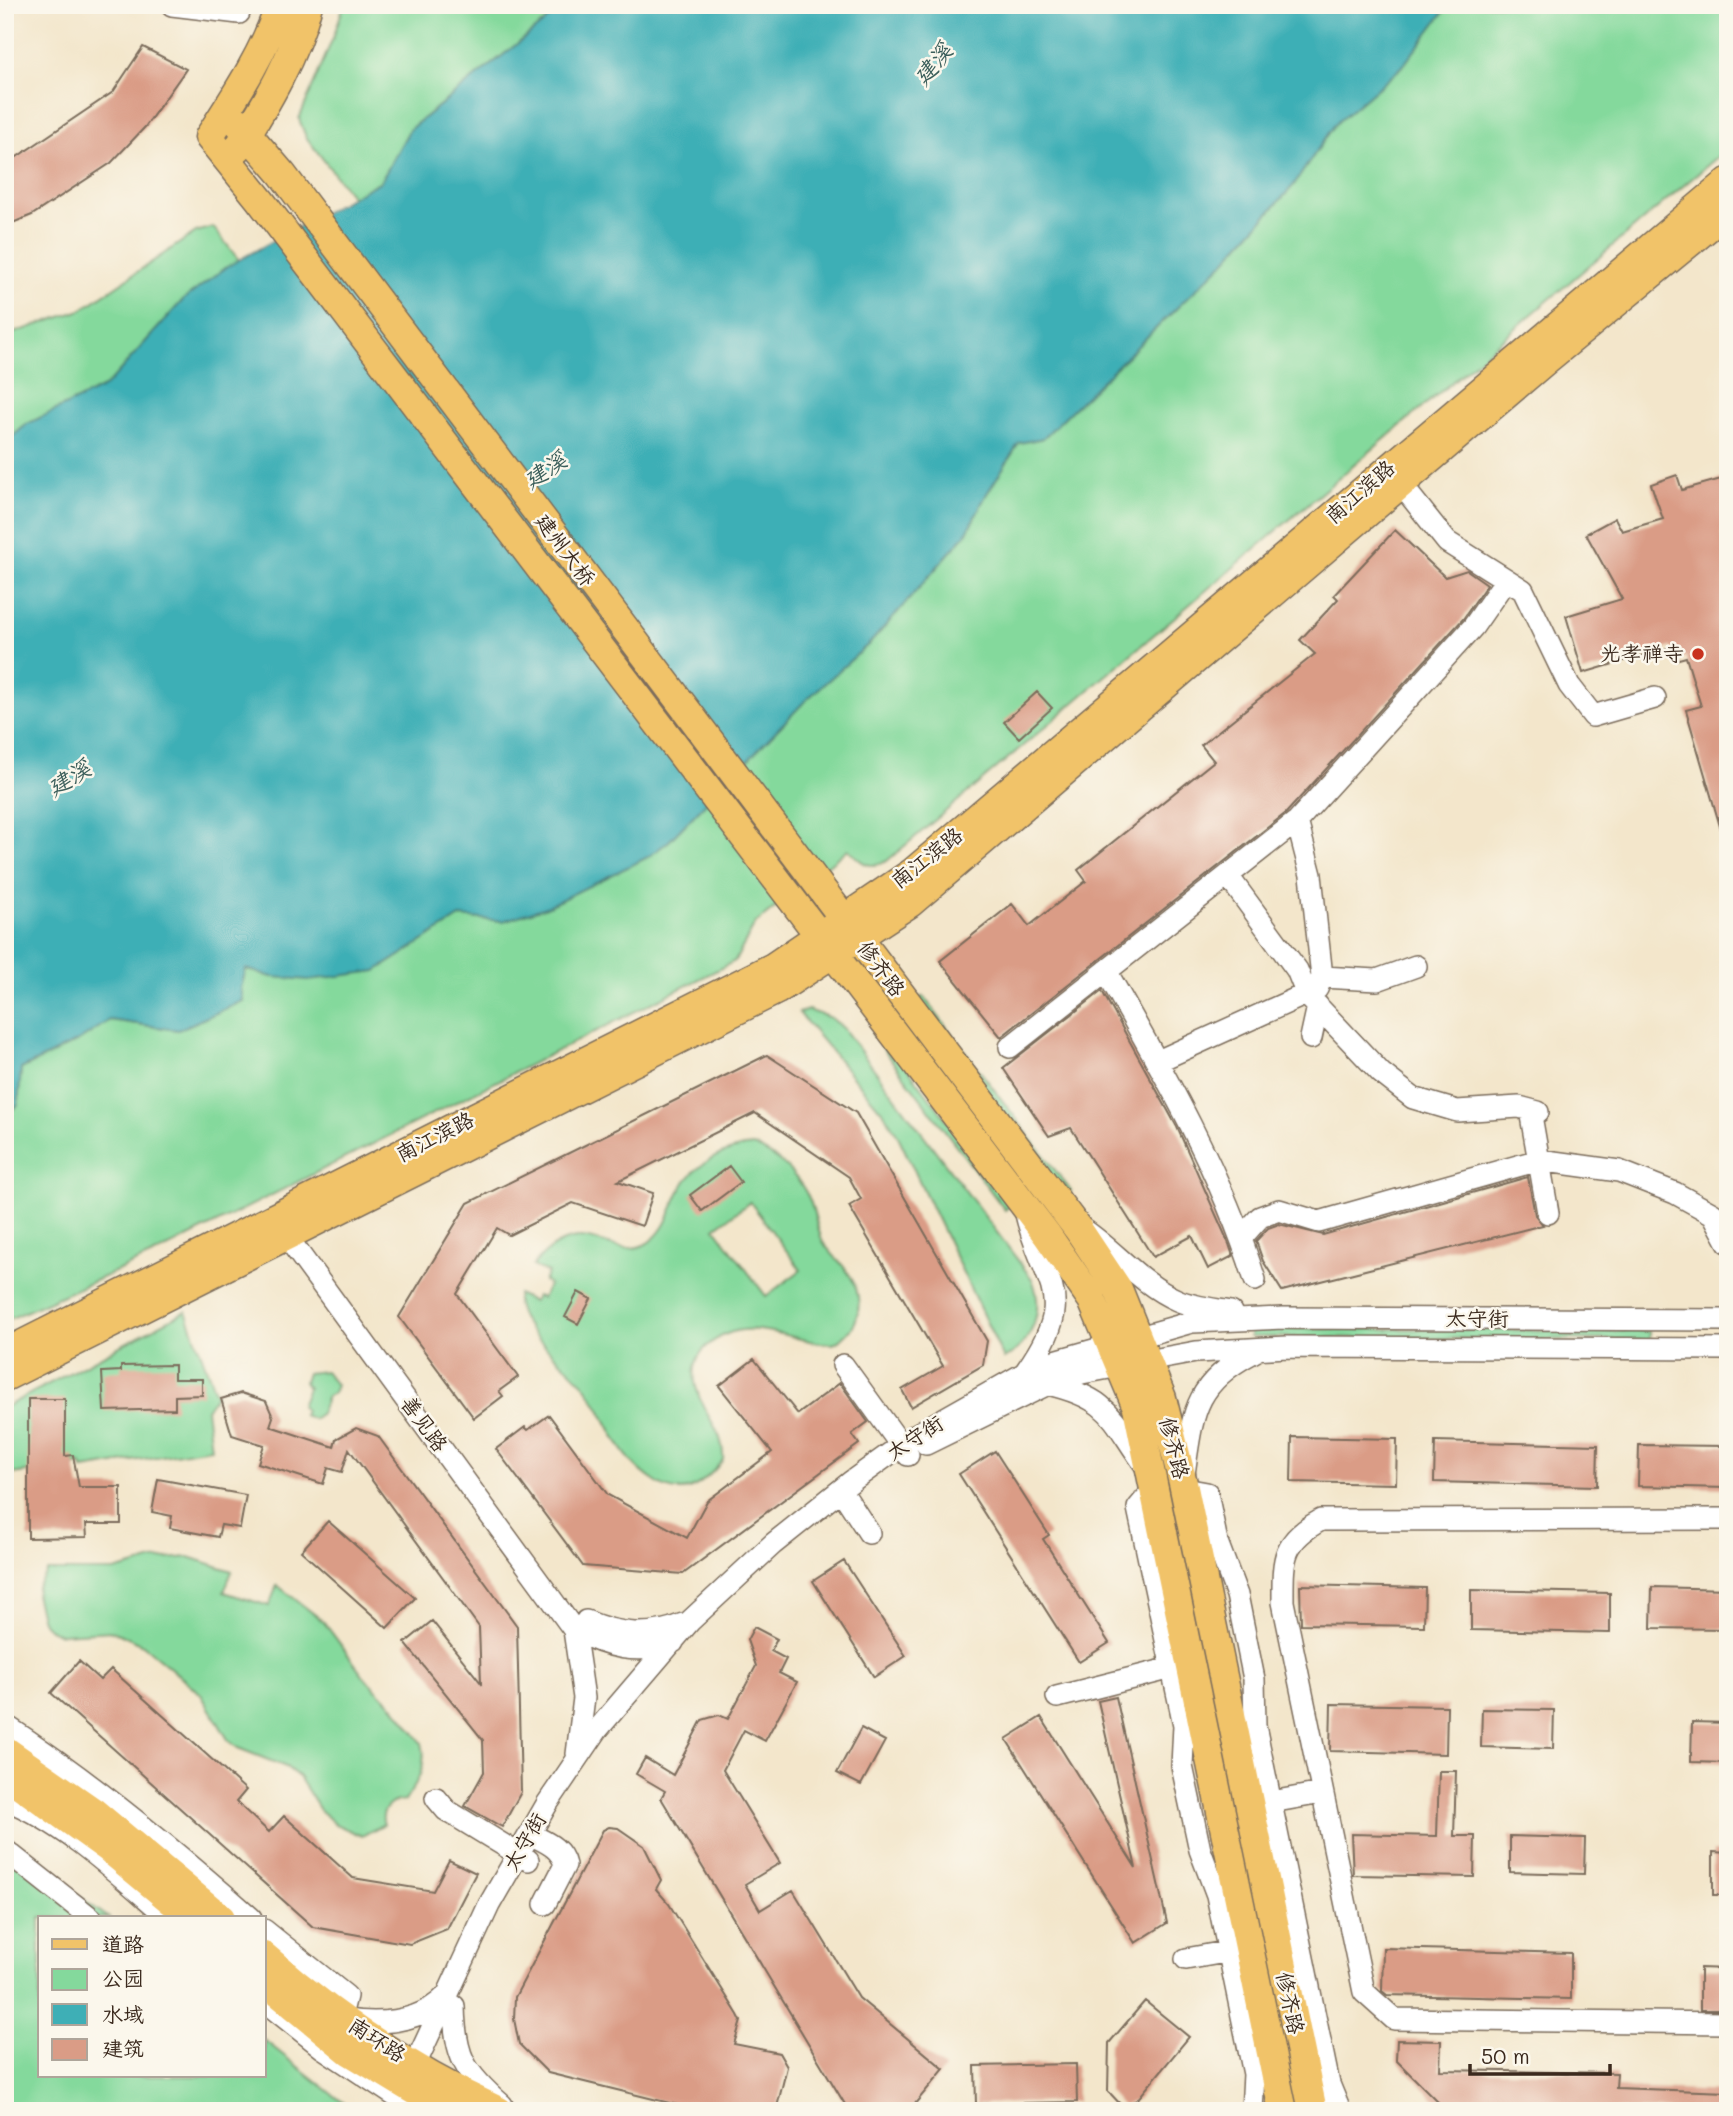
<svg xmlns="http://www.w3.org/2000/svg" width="1733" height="2116" font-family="Mali,'LXGW WenKai TC',sans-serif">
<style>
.green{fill:#84d99c;stroke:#60825d;stroke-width:2;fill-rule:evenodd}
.water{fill:#3eafb6;stroke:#3c6c6a;stroke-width:2}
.building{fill:#da9c86}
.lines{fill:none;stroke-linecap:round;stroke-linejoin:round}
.minor-casing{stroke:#7b6c5b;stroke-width:24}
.major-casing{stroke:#7b6c5b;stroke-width:31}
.minor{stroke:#fff;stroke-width:21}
.major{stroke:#f1c369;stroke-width:28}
.poi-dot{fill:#c8321e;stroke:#fbf7ec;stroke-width:2.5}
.labels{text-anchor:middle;stroke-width:5;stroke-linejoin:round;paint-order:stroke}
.street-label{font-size:21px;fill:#3b2a1e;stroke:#fbf7ec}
.poi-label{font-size:21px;fill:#3b2a1e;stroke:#fbf7ec;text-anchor:end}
.water-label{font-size:23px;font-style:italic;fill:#3c5f5b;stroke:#fbf7ec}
</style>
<rect width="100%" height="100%" fill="#fbf7ec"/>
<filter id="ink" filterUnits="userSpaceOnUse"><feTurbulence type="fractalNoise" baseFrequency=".0143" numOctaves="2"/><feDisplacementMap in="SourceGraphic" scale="14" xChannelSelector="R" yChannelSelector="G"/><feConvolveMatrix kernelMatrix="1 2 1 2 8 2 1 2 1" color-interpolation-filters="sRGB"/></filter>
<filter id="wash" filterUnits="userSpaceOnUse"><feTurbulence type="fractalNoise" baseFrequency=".00686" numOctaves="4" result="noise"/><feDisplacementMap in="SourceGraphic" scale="28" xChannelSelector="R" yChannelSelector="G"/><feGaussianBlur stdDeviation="1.57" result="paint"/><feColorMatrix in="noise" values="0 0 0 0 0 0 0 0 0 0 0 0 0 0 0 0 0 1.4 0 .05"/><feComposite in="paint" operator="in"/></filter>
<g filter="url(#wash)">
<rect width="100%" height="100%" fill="#f3e6cb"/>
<path class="green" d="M344 5H559L546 21 410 129 381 181 352 197 306 137 299 119 333 38Z
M1449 5H1728V148L887 861C867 870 862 863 848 849L755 924 735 961 157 1253 5 1321V1115L18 1105 21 1069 80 1040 110 1020 178 1030 243 1001 241 988 246 969 272 977 376 971 460 917 503 921 546 907 648 857 669 841 806 700 871 642 910 598 966 534 986 495 1019 443 1043 438 1222 264 1293 186 1335 124 1402 67Z
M213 227 239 260 183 300 106 386 27 424 5 443V336L81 310 196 232Z
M923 996 1071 1191 1065 1196 917 1001Z
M808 1010 831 1018 843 1028 1032 1279C1045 1311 1033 1342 1004 1359L897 1134 885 1115 799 1013Z
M878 1029 1011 1205 1005 1210 872 1034Z
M753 1146C776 1155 796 1173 808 1196 815 1210 816 1227 823 1242 829 1252 840 1261 847 1271 865 1296 863 1329 833 1344 788 1343 748 1310 706 1347 692 1360 692 1379 699 1396 707 1420 725 1433 723 1460 705 1482 686 1501 657 1483 611 1454 612 1417 581 1381 565 1362 508 1322 518 1294L533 1302 537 1296 542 1298 549 1284 544 1281 548 1273 533 1266C580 1208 609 1261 644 1245 667 1234 671 1206 682 1187 696 1163 726 1148 753 1146ZM750 1202 801 1270 766 1296 715 1228Z
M186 1311 216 1395 206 1409 211 1448 83 1469 82 1464 5 1475V1407Z
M1250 1328 1650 1331V1340L1250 1337Z
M325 1371 336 1385 333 1393 327 1396 320 1414 313 1419 303 1415 305 1411 301 1406 308 1388 304 1382 307 1373Z
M1165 1444 1302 2111H1293L1157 1445Z
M189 1557 232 1571 224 1592 269 1606 277 1585 323 1621 367 1680 395 1708 422 1743C428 1765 417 1783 405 1801 391 1799 379 1811 384 1824L362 1836 335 1824 320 1810 299 1777 286 1767 238 1748 229 1741 200 1693 143 1645 113 1631 60 1634 50 1629 42 1621 36 1598 37 1587 47 1571H114L154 1560Z
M5 1844 109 1918H40V2076H264V2040L354 2111H5Z"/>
<path class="water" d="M559 5H1449L1402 67 1335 124 1293 186 1222 264 1043 438 1019 443 986 495 966 534 910 598 871 642 806 700 669 841 648 857 546 907 503 921 460 917 376 971 309 980 272 977 246 969 241 988 243 1001 178 1030 110 1020 80 1040 21 1069 18 1105 5 1115V443L27 424 106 386 183 300 228 266 381 181 410 129 546 21Z"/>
<g id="blocks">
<path class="building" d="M143 47 186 69 145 127 111 163 32 215 5 226V165L113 92Z
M1677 475 1682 490 1728 477V531L1721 533 1728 557V840H1724L1686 710 1701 706 1686 657 1675 660 1671 647 1583 673 1566 616 1622 599 1586 534 1615 518 1622 531 1663 519 1651 484Z
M1395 530 1445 577 1467 570 1487 584 1463 619 1286 813 1001 1037 940 961 1012 904 1029 926 1086 881 1078 870 1214 761 1201 745 1315 654 1300 640 1338 599 1334 595Z
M1037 692 1052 708 1019 738 1004 722Z
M1102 991 1177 1127 1229 1244 1233 1256 1208 1269 1192 1236 1153 1257 1071 1128 1049 1136 1003 1068Z
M767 1055 856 1113 987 1341 983 1365 911 1407 902 1390 943 1366 849 1206 861 1199 849 1177 755 1113 618 1181 653 1193 642 1226 573 1203 509 1235 497 1228 457 1294 518 1377 499 1391 503 1396 474 1418 399 1317 468 1203Z
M729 1166 741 1182 702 1211 690 1195Z
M1528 1177 1535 1215 1543 1225 1282 1291 1263 1261 1256 1241 1268 1228 1279 1224 1323 1235Z
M578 1292 591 1299 578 1324 565 1317Z
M754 1359 798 1414 840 1383 868 1422 852 1434 859 1444 683 1574 583 1566 496 1449 525 1427 528 1430 549 1415 608 1495 687 1538 707 1501 772 1452 719 1386Z
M174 1365V1379H202V1395L175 1396V1409L104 1411 102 1372 121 1371V1366Z
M241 1393 266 1401 273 1417 270 1426 334 1447 336 1439 356 1428 378 1436 517 1626 521 1792 502 1827 465 1806 484 1772 483 1740 405 1643 432 1621 481 1683 479 1627 349 1449 342 1472 328 1468 323 1484 258 1463 264 1445 232 1435 221 1399Z
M28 1399H65V1456L73 1455 79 1487H121V1524H86L87 1537 28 1538Z
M1292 1437 1397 1439 1396 1484 1291 1482Z
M1435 1441 1598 1445 1597 1486 1434 1482Z
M1639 1445 1728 1446V1488L1638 1486Z
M995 1451 1049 1535 1043 1539 1109 1643 1079 1662 959 1474Z
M158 1479 246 1495 240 1528 221 1525 218 1537 170 1528 172 1516 152 1512Z
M328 1521 415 1598 387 1628 301 1551Z
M844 1561 906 1656 874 1677 813 1581Z
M1300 1585 1425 1588 1424 1626 1301 1624Z
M1652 1587 1728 1589V1629L1651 1628Z
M1471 1590 1610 1593V1633L1471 1630Z
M754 1627 777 1639 771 1651 786 1659 779 1673 797 1682 765 1741 744 1730 723 1770 780 1863 745 1884 760 1910 793 1890 859 1998 944 2069 909 2111H849L661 1798 665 1791 636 1774 645 1758 673 1775 702 1720 719 1715 728 1719 756 1666 747 1640Z
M79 1661 100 1680 111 1669 246 1790 236 1802 269 1832 284 1816 353 1878 433 1891 449 1860 476 1873 447 1929 410 1944 313 1927 51 1693Z
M1116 1697 1167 1923 1135 1943 1006 1739 1041 1717 1136 1868 1098 1701Z
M1331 1704 1447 1706 1446 1754 1330 1751Z
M1482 1709 1554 1710 1553 1749 1481 1747Z
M1692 1722 1728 1723V1763L1691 1762Z
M861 1728 885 1741 861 1785 837 1773Z
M1439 1771H1456L1454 1836H1475L1474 1877 1353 1875 1351 1834 1437 1836Z
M609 1827 618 1828 644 1846 661 1880 656 1889 669 1904 738 2015 741 2021 734 2044 779 2053 787 2067 776 2111H702L548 2073 519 2044 514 2019 515 1997 603 1830Z
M1510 1836 1585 1838 1584 1874 1510 1872Z
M1713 1852 1728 1853V1895H1713Z
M1383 1948 1571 1953V1999L1387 1995 1382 1991Z
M1700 1968 1728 1969V2010H1700Z
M1145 2001 1189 2037 1137 2100 1122 2106 1108 2091 1109 2043Z
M1397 2040 1441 2041 1440 2070 1617 2073 1616 2088 1728 2092V2111L1444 2108 1396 2060Z
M1076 2064 1077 2102 976 2104 975 2066Z"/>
</g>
</g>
<g filter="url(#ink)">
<use href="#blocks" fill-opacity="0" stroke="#7b6c5b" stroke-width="2"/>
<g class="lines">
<g class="minor-casing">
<path id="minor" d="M172 5 239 13
M1392 473 1447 542 1523 590 1569 685 1593 716 1655 698
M1228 876 1297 970 1307 995 1381 1073 1413 1098 1457 1111 1519 1107 1538 1112
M1106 971C1162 1069 1221 1171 1255 1280
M1322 977 1377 980 1416 966
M1311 1038 1318 1006
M1010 1047 1297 821 1473 627 1505 581
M1158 1061 1317 989 1322 977 1311 875 1297 821
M1530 1110 1548 1213
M1025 1210C1042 1287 1081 1293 1026 1371
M279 1226 574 1630 584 1698 577 1754
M1080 1227C1113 1248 1140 1284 1177 1300 1193 1307 1214 1309 1231 1312
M1242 1237 1260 1217 1279 1210 1319 1222 1539 1160 1619 1171 1675 1193 1713 1214 1728 1242
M843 1365 908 1455
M1048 1384C1115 1400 1111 1420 1148 1469
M926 1444 1048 1384 1082 1373 1196 1352 1287 1347 1728 1349
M1184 1474C1193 1411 1194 1384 1254 1352
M1154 1489 1138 1508 1184 1725 1182 1766 1200 1850 1217 1895 1254 2074 1252 2111
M1185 1489 1207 1493 1217 1542 1237 1595 1254 1679 1255 1726 1329 2084 1340 2111
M841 1490 869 1533
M1728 1519 1321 1520C1281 1542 1283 1559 1283 1602L1364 1992 1394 2019 1728 2023
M586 1621C619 1635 650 1638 683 1624
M574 1630C607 1647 638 1656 673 1642
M1057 1697 1184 1665
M5 1725C93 1783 173 1849 251 1918
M436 1798 446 1810 528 1860
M5 1799C67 1824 119 1875 169 1918
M1271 1802 1322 1793
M530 1834C545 1842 561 1847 565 1865L545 1904
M5 1850 91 1918
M264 1930 346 1996 341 2016
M1186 1959 1242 1949
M264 2001 323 2048 418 2111
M454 2006C455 2057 464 2072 502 2105
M346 2020C382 2025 420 2023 446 1996
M408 2080 489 1905 547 1804 597 1730 690 1621 773 1544 852 1481 917 1434 1037 1366 1192 1322 1283 1318 1728 1320"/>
</g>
<g class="major-casing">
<path id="major" d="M280 5C264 53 236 95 209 137L260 200 1047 1235 1092 1300 1137 1407 1283 2111
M227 110 282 174 1078 1229 1118 1289 1162 1398 1183 1483 1313 2111
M238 148C267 103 294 57 308 5
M5 1353 773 967 913 872 1728 182
M5 1377 777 990 910 903 1546 360 1728 211
M5 1750 94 1812 221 1918
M5 1774 109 1849 192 1918
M264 1956C334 2018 414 2072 499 2111
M264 1981 349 2051 448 2111"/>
</g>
<use href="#minor" class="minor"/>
<use href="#major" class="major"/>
</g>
</g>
<circle class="poi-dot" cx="1698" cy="654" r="7"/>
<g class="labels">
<g class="street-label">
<text transform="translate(1360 492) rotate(-41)" y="7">南江滨路</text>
<text transform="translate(565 550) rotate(53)" y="7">建州大桥</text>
<text transform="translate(927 858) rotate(-38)" y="7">南江滨路</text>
<text transform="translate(881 969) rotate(53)" y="7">修齐路</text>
<text transform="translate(435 1137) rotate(-27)" y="7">南江滨路</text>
<text x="1477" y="1326">太守街</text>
<text transform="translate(424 1424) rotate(54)" y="7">善见路</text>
<text transform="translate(915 1438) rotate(-33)" y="7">太守街</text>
<text transform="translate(1174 1448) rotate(76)" y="7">修齐路</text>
<text transform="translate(525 1842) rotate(-60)" y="7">太守街</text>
<text transform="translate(1290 2003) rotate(78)" y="7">修齐路</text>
<text transform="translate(377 2040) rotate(33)" y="7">南环路</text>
</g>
<g class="poi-label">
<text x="1684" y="661">光孝禅寺</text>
</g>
<g class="water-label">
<text transform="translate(933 64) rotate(-51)" y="8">建溪</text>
<text transform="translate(545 470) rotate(-34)" y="8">建溪</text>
<text transform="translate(69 778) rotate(-32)" y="8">建溪</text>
</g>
</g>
<rect width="1733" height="2116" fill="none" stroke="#fbf7ec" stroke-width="28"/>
<rect x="38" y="1916" width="228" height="161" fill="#fbf7ec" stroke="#aea59a" stroke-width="2"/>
<rect x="52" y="1939" width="35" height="10" fill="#f1c369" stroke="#aea59a" stroke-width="2"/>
<text x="102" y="1952" font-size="21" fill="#3b2a1e">道路</text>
<rect x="52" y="1969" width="35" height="21" fill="#84d99c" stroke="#aea59a" stroke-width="2"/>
<text x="102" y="1986" font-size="21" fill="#3b2a1e">公园</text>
<rect x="52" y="2004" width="35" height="21" fill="#3eafb6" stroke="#aea59a" stroke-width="2"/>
<text x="102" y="2022" font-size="21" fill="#3b2a1e">水域</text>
<rect x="52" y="2039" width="35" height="21" fill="#da9c86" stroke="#aea59a" stroke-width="2"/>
<text x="102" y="2056" font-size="21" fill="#3b2a1e">建筑</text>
<path d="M1470 2064v10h140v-10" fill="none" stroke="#3b2a1e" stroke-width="3.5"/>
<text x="1481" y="2064" font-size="21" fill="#3b2a1e" stroke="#fbf7ec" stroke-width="5" paint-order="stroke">50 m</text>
</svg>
